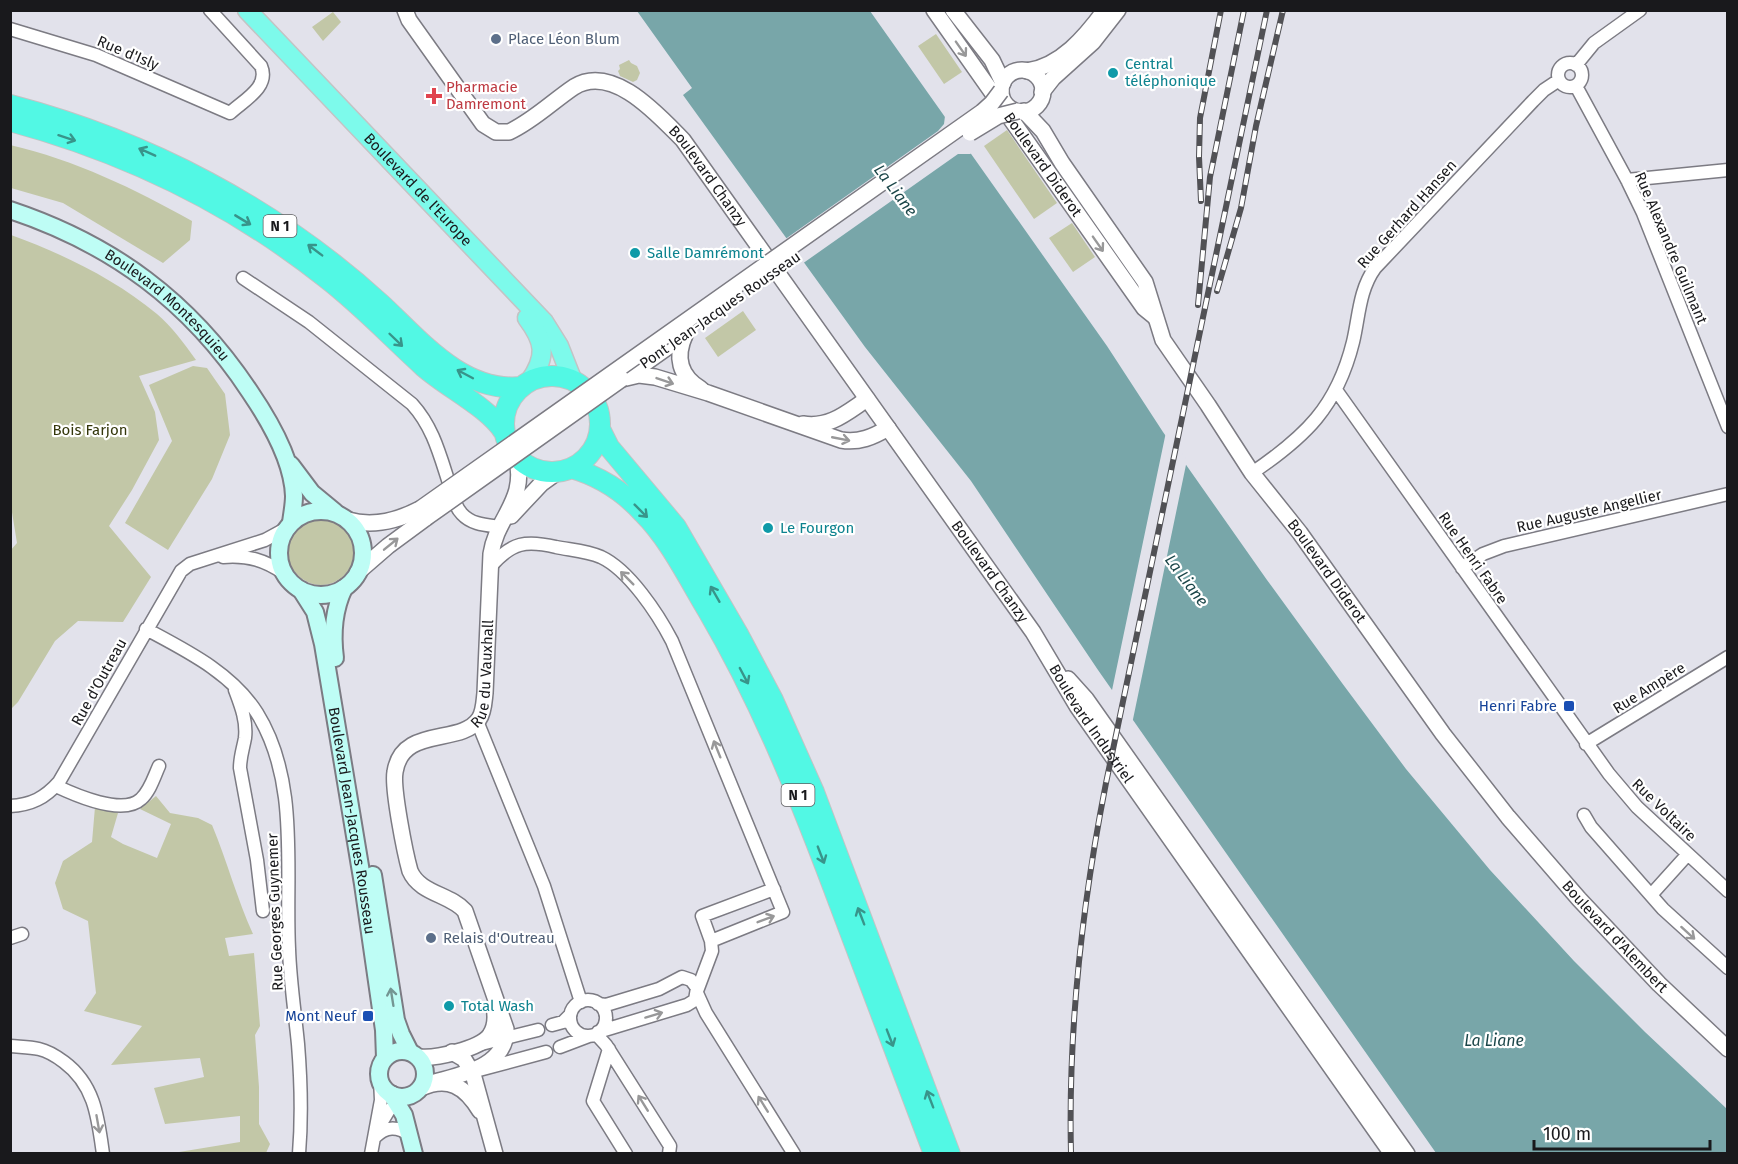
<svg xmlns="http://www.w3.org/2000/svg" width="1738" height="1164" font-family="'Fira Sans',sans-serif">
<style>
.green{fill:#c2c7a7}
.water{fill:#78a6a9}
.pier{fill:#e2e2eb}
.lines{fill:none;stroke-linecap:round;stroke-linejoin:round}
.minor-casing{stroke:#7c7b83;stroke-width:15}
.tertiary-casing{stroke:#7c7b83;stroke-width:18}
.secondary-casing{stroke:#7c7b83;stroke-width:20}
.primary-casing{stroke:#c3c3c4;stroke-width:21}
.trunk-casing{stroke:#c3c3c4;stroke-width:22}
.minor{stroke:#fff;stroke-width:12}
.tertiary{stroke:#fff;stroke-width:15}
.secondary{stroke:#befdf5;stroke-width:16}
.primary{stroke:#7dfaeb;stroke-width:18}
.trunk{stroke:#52f8e4;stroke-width:20}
.rail-casing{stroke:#515155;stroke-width:6}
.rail{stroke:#fff;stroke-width:4;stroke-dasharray:11;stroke-linecap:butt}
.tertiary-bridge-casing{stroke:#7c7b83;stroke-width:18;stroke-linecap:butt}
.tertiary-bridge{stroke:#fff;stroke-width:15}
.oneway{stroke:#989899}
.oneway2{stroke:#38948a}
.oneway3{stroke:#749693}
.service-dot{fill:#5c6f8a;stroke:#fff;stroke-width:2}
.culture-dot{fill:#0f9aa8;stroke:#fff;stroke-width:2}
.health-dot{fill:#e0444e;stroke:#fff;stroke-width:2}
.transit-dot{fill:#1a4fb4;stroke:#fff;stroke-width:2}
.labels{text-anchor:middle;stroke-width:4.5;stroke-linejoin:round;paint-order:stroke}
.shield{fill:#fff;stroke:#5e5e60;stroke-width:1.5}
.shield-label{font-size:14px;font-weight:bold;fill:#19191c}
.service-label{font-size:15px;fill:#4e5e75;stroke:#fff;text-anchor:start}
.street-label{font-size:15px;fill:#19191c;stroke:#fff}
.culture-label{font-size:15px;fill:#0d838f;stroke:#fff;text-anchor:start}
.health-label{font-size:15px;fill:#be3a42;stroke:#fff;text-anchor:start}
.park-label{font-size:15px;fill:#34370b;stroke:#fff}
.transit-label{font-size:15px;fill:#164399;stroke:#fff;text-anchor:end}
.water-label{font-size:16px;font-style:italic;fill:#1b4649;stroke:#fff}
</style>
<rect width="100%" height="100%" fill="#e2e2eb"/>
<path class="green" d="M333 12 341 22 323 41 312 27Z
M936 34 962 72 944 84 918 46Z
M629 60 631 63 637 66 640 73 637 80 633 82 620 76 618 71 620 69 619 65Z
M1007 130 1057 203 1034 219 984 146Z
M10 145C75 160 135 189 192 221L190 240 163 263 63 203 11 188Z
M1072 223 1095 257 1073 272 1049 238Z
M11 235C61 253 115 279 157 314 172 327 184 343 196 360L139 376 155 412 159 440 132 490 109 526 151 577 123 622 78 621 55 641 18 702 11 709 10 551 17 543 10 500Z
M743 311 756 330 718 357 705 338Z
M193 366 207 368 225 394 230 435 212 479 168 550 125 523 172 441 149 385Z
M288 552a33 33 0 1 1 66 0a33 33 0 1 1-66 0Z
M156 796 170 813 198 818 212 825C227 861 237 899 253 934L225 938 229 956 254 953 260 1026 255 1035 259 1087V1124L270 1144 266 1153H173L240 1142V1116L165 1124 154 1088 204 1077 200 1058 111 1065 142 1026 84 1011 96 993 88 921 63 909 55 883 63 861 92 842 95 807 118 813 111 837 123 844 157 858 171 824 140 809Z"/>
<path class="water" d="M637 11H870L1107 346 1163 432 1267 580 1342 683 1406 769 1490 870 1574 961 1645 1032 1727 1109V1153H1436L1098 670 971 481 865 347 683 95 692 88Z"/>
<path class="pier" d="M948 114 974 152 970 154H958L802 264 784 240 938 131 944 124 945 116Z
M1166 432 1187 460 1132 724 1111 695Z"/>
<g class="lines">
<g class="minor-casing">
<path id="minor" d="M10 29 96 55 230 113C244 100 270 87 261 66L210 10
M1558 75a12 12 0 1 1 24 0a12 12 0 1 1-24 0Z
M1576 65 1594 43 1640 10
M1576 86 1627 180 1643 213 1728 427
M1627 180 1728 170
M243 278 309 322 412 404C432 426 439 452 448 480 451 491 454 506 462 514 472 525 487 525 501 527
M1336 390 1609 774 1637 807 1728 891
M1252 473C1305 437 1337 407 1353 342 1359 317 1359 290 1375 268L1533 101 1544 90 1559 80
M223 557C248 555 265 560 285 574
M491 566C512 542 526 540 556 547 571 550 587 551 601 557 629 570 658 614 672 641L783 912 711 941
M1462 568 1483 554 1504 546 1728 494
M146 629C187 651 232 673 257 713 300 782 285 871 289 949 290 981 295 1013 298 1044 301 1081 302 1117 299 1154
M235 690C241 706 247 721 245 738 243 749 240 757 240 768L257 860 263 911
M477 721 544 886 581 1002
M1586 744 1728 657
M56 786C75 795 123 816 141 799 150 791 154 777 159 766
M10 806C31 805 45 798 59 782L181 571 190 564 265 540 287 528
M1584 815 1591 827 1663 909 1728 968
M1651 895 1688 854
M10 938 22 934
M697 991 712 951 711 941 702 916 774 889
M697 993 706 1013 794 1154
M570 1018a18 18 0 1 1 36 0a18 18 0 1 1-36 0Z
M598 1004 606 1005 659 989 682 977 691 980 697 988 695 1000 687 1005 598 1032
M552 1025 563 1022 570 1015
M596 1034 606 1045 670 1146 669 1154
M477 1045 538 1030
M10 1046C20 1047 30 1047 39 1049 48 1051 56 1056 64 1062 95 1085 98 1118 103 1154
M560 1047 589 1036
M609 1049 593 1101 626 1154
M479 1070 546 1052
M380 1125 389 1110 407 1097
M375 1137C386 1126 397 1126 410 1135
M371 1154 381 1100 380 1080"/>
</g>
<g class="tertiary-casing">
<g id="tertiary">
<path id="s1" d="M405 10 409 20 483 124 496 132H509C533 121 553 101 574 87 613 63 659 116 683 140L1033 632 1077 706 1392 1154"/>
<path id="s2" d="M934 10 1144 308 1155 317"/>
<path d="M953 10 992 60 1003 83"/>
<circle cx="1022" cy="91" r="21"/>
<path d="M1027 71C1061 66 1085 37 1105 10"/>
<path d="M1042 92 1053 78 1093 42 1118 10"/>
<path id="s3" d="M1024 111 1043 131 1062 163 1145 282 1163 340 1208 405 1252 473 1300 533 1443 734 1508 817 1579 899 1659 984 1728 1049"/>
<path d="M685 335C675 357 679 376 701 389"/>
<path d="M627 376 685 335"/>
<path d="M622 379 639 375 655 377 708 393 841 440C859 443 873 437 888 428"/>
<path d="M803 424C830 428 846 413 867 399"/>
<path d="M511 516 541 484 559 471"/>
<path d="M348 520C373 527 397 521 420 509"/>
<path d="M358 572 388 546 426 518"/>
<path d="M1068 679 1086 699 1407 1154"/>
<path d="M452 1052 464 1059 473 1074 495 1154"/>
<path d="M419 1057C435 1059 480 1049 490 1035 496 1026 496 1017 494 1007"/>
<path id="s4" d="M435 1082C463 1074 507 1066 506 1029L465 911C450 894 420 894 410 871 405 853 392 788 395 772 402 725 461 746 479 719 484 712 484 701 485 693L491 554C497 515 528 501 516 455"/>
<path d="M421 1088C448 1076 465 1086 480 1111"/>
</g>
</g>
<g class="secondary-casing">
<g id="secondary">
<path id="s5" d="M10 210C112 244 190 301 250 392 269 420 293 461 294 496 294 505 292 514 291 523"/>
<path d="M291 465 312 493 335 512"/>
<circle cx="321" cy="553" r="42"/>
<path id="s6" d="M301 590 315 612 323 644 363 884 384 1030 385 1058"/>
<path d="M335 658C332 635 334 609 344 588"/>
<path d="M373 875 396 1020 401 1034 410 1052"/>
<circle cx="402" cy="1074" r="23"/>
<path d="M391 1094 404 1115 414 1154"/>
</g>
</g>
<g class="primary-casing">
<g id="primary">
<path id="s7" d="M247 10 544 322 559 346 572 379"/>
<path d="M527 318C545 342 547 356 530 381"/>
</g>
</g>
<g class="trunk-casing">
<path id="trunk" d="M10 105C147 141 276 208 381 304 420 340 462 393 521 387
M10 121C125 152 233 204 326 278 361 305 391 337 424 367 448 388 488 407 504 432
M504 424a48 48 0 1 1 96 0a48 48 0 1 1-96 0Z
M600 429 609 447 676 527 738 634 773 700 814 792 950 1154
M571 468C599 476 623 491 643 513 670 540 688 578 708 611 763 705 803 806 841 908 872 990 903 1072 934 1154"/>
</g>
<use href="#minor" class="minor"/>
<use href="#tertiary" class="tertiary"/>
<use href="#secondary" class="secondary"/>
<use href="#primary" class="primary"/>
<use href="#trunk" class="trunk"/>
<g class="rail-casing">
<path id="rail" d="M1201 201 1199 157 1200 118 1221 10
M1217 291 1241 208 1256 126 1283 10
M1198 305 1210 177 1244 10
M1071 1154C1068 1029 1082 905 1106 783L1267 10"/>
</g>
<use href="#rail" class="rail"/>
<g class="tertiary-bridge-casing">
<path id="tertiary-bridge" d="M970 133 998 116 1018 111
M420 509 982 112 992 103 1001 91
M426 518 622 379"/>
</g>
<use href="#tertiary-bridge" class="tertiary-bridge"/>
</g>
<defs><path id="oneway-shaft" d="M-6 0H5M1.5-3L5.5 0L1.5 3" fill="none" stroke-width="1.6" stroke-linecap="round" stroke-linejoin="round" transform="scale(1.5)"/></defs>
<g class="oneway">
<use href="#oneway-shaft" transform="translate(961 49) rotate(55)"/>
<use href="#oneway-shaft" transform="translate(1098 244) rotate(55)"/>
<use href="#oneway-shaft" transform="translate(665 381) rotate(19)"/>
<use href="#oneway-shaft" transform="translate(841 439) rotate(11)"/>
<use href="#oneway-shaft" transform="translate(391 544) rotate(-39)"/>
<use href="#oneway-shaft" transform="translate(627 578) rotate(-135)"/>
<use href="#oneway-shaft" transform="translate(717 749) rotate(-112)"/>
<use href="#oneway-shaft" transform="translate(766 919) rotate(-21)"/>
<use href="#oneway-shaft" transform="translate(1688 933) rotate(42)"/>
<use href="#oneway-shaft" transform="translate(654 1015) rotate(-17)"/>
<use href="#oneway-shaft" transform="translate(643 1103) rotate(-122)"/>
<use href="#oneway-shaft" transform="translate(763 1104) rotate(-122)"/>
<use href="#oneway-shaft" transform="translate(98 1124) rotate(80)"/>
</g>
<g class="oneway2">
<use href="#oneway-shaft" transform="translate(67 138) rotate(18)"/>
<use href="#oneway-shaft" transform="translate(147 152) rotate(-156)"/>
<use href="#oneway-shaft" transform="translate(243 220) rotate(31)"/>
<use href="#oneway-shaft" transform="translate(315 250) rotate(-143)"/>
<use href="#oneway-shaft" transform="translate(396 340) rotate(44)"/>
<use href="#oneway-shaft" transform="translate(465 374) rotate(-152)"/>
<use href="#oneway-shaft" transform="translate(641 511) rotate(45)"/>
<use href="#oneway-shaft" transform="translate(715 594) rotate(-120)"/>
<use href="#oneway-shaft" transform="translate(744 676) rotate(62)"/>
<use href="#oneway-shaft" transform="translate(821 855) rotate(69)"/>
<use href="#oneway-shaft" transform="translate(861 916) rotate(-111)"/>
<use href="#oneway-shaft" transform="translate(890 1038) rotate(69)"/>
<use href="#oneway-shaft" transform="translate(930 1099) rotate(-111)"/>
</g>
<use class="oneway3" href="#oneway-shaft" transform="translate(392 997) rotate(-99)"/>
<g class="service-dot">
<circle cx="496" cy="39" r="6"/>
<circle cx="431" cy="938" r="6"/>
</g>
<g class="culture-dot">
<circle cx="1113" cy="73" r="6"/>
<circle cx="635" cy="253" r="6"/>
<circle cx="768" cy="528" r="6"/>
<circle cx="449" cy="1006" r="6"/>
</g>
<path class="health-dot" d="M431 87h6v6h6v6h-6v6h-6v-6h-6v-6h6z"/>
<g class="transit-dot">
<rect x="1563" y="700" width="12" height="12" rx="3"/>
<rect x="362" y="1010" width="12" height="12" rx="3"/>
</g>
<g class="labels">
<g class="shield">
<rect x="263.5" y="215" width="33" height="22" rx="4.5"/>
<rect x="781.5" y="784" width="33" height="22" rx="4.5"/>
</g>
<g class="shield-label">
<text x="280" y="231">N 1</text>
<text x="798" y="800">N 1</text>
</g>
<g class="service-label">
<text x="508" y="44">Place Léon Blum</text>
<text x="443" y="943">Relais d'Outreau</text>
</g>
<g class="street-label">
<text transform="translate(128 53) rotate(23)" y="5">Rue d'Isly</text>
<text dy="5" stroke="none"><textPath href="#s2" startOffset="189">Boulevard Diderot</textPath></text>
<text dy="5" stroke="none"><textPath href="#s1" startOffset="420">Boulevard Chanzy</textPath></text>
<text dy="5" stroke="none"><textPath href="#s7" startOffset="248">Boulevard de l'Europe</textPath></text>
<text transform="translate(1407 214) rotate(-48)" y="5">Rue Gerhard Hansen</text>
<text transform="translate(1671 248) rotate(67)" y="5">Rue Alexandre Guilmant</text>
<text dy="5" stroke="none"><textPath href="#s5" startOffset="186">Boulevard Montesquieu</textPath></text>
<text transform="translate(720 310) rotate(-35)" y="5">Pont Jean-Jacques Rousseau</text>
<text transform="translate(1589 511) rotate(-13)" y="5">Rue Auguste Angellier</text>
<text transform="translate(1473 558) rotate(55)" y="5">Rue Henri Fabre</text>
<text dy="5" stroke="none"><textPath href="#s3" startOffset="554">Boulevard Diderot</textPath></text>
<text dy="5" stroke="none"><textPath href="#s1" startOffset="906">Boulevard Chanzy</textPath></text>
<text dy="5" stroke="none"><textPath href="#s4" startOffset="543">Rue du Vauxhall</textPath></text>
<text transform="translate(99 682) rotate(-61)" y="5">Rue d'Outreau</text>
<text transform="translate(1649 688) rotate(-32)" y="5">Rue Ampère</text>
<text dy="5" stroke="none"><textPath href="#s1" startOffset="1089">Boulevard Industriel</textPath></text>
<text transform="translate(1664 810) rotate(44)" y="5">Rue Voltaire</text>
<text dy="5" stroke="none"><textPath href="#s6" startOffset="238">Boulevard Jean-Jacques Rousseau</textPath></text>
<text transform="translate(275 912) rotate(-92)" y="5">Rue Georges Guynemer</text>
<text dy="5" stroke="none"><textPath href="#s3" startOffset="1020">Boulevard d'Alembert</textPath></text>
</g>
<g class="culture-label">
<text x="1125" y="69">Central<tspan x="1125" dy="17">téléphonique</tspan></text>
<text x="647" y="258">Salle Damrémont</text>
<text x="780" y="533">Le Fourgon</text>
<text x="461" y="1011">Total Wash</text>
</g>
<g class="health-label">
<text x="446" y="92">Pharmacie<tspan x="446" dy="17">Damremont</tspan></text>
</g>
<g class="park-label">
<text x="90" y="435">Bois Farjon</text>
</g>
<g class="transit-label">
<text x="1557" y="711">Henri Fabre</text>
<text x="356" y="1021">Mont Neuf</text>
</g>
<g class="water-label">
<text transform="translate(896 190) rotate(53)" y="6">La Liane</text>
<text transform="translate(1187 580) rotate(53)" y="6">La Liane</text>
<text x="1494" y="1046">La Liane</text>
</g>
</g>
<rect width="1738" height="1164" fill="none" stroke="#19191c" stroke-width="24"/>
<path d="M1534 1140v9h176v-9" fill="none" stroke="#19191c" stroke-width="3"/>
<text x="1543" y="1140" font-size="18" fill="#19191c" stroke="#ffffff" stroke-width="4.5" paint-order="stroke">100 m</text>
</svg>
